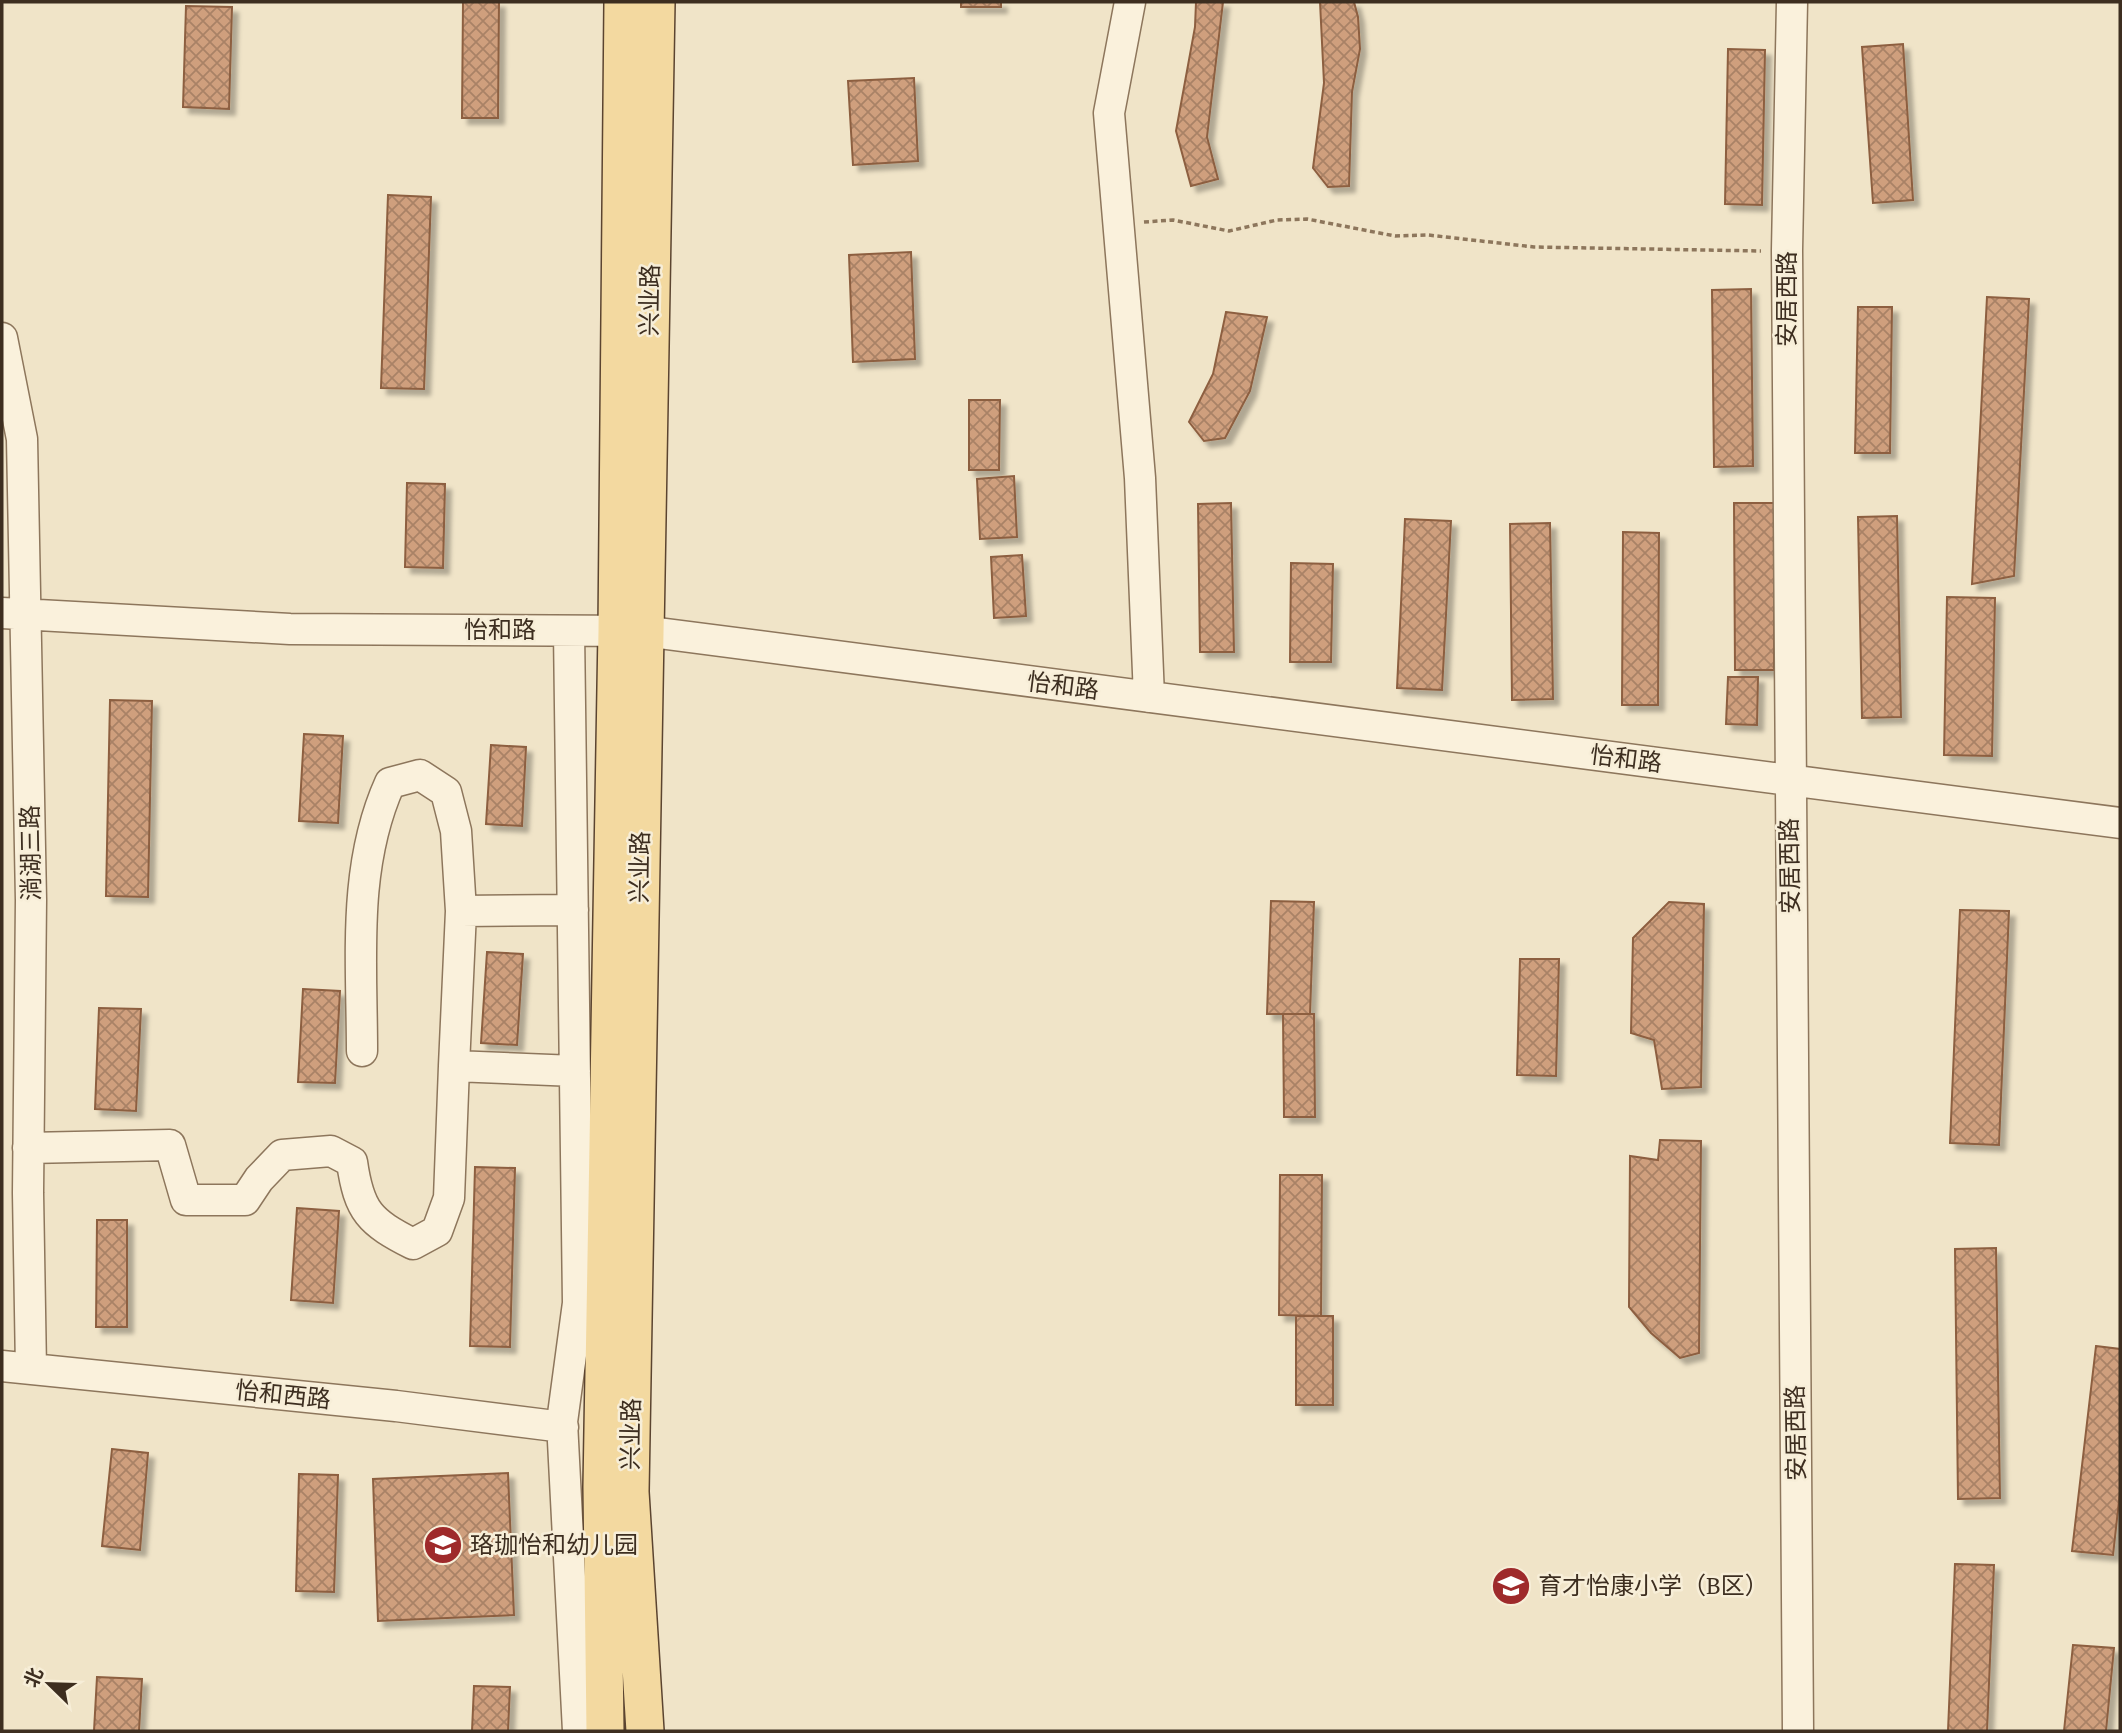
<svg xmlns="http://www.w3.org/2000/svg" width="2122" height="1733" font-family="'PT Serif','Noto Sans SC',serif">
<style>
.building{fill:url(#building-cross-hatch);stroke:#8d5f41;stroke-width:2;filter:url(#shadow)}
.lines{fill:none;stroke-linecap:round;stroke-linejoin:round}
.minor-casing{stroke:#8d765c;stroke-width:33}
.major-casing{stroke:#5b4430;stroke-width:40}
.path{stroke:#8d765c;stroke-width:3.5;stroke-dasharray:5 3.5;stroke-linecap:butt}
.minor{stroke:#faf1dc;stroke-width:30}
.major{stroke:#f3d9a0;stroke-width:37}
.labels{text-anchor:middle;stroke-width:5;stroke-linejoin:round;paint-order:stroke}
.street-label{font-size:24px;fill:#3d2e20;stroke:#f7eed8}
.poi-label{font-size:24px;fill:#3d2e20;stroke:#f7eed8;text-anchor:start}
</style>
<defs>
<pattern id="building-cross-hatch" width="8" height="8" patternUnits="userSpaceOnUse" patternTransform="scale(1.75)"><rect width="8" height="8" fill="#cf9f7d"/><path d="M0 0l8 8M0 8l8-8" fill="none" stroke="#a98266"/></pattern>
<filter id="shadow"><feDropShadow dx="6" dy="6" stdDeviation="2" flood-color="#0004"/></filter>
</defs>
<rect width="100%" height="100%" fill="#f0e4c8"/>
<path class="building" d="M463 2H499L498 118H462Z
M961 2H1001V7H961Z
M1196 2H1223L1207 137 1218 179 1191 186 1176 131 1195 27Z
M1320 2H1354L1358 17 1360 49 1352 92 1349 186 1328 187 1313 168 1324 83Z
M186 6 232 7 229 109 183 107Z
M1903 44 1913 200 1873 203 1862 47Z
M1728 49 1765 50 1762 205 1725 204Z
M914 78 918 161 853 165 848 81Z
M388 195 431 197 424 389 381 388Z
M911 252 915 359 853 362 849 255Z
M1751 289 1753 466 1714 467 1712 290Z
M1987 297 2029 299 2014 576 1972 584Z
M1858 307H1892L1890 453H1855Z
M1226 312 1267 317 1250 391 1225 438 1204 441 1189 422 1213 374Z
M969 400H1000L999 470H969Z
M1014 476 1017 537 980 539 977 479Z
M407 483 445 484 443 568 405 567Z
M1231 503 1234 652H1200L1198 504Z
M1734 503H1774V670H1735Z
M1897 516 1901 717 1862 718 1858 517Z
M1405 519 1451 521 1442 690 1397 688Z
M1550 523 1553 699 1512 700 1510 524Z
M1623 532 1659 533 1658 705H1622Z
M1022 555 1026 616 994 618 991 557Z
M1291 563 1333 564 1331 662H1290Z
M1947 597 1995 598 1992 756 1944 755Z
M1728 677H1758L1757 725 1726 724Z
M110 700 152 701 148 897 106 896Z
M304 734 343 736 338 823 299 821Z
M491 745 526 747 522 826 486 824Z
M1271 901 1314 902 1310 1014H1267Z
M1669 902 1704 904 1701 1087 1662 1089 1654 1040 1631 1033 1633 938Z
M1960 910 2009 911 1999 1145 1950 1143Z
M487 952 523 954 517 1045 481 1043Z
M1520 959H1559L1556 1076 1517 1075Z
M303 989 340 991 335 1083 298 1082Z
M99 1008 141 1009 136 1111 95 1109Z
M1283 1014H1314L1315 1117H1284Z
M1660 1140 1701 1141 1699 1353 1680 1358 1651 1333 1629 1307 1630 1156 1658 1160Z
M475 1167 515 1168 510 1347 470 1346Z
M1280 1175H1322L1321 1316 1279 1315Z
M297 1208 339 1211 333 1303 291 1300Z
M97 1220H127V1327H96Z
M1996 1248 2000 1498 1958 1499 1955 1249Z
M1296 1316H1333V1405H1296Z
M2096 1346 2120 1349V1492L2113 1555 2072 1551Z
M112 1449 148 1453 140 1550 102 1546Z
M508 1473 514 1615 378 1621 373 1479Z
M299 1474 338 1475 334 1592 296 1591Z
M1955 1564 1994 1565 1987 1731H1948Z
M2073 1645 2114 1648 2106 1731H2064Z
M97 1677 142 1679 139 1731H94Z
M474 1686 510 1687 508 1731H472Z"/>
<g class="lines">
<g class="minor-casing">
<path id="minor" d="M1130 2 1109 113 1140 478 1149 697
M1792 2 1787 250 1798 1731
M2 338 22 439 31 900 28 1193 31 1369
M2 613 290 629 643 631 2120 823
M569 631 578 1303 562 1422 578 1731
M573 910 461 911 454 1066 575 1071
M362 1051C362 960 352 867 390 783L420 775 446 792 456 831 461 911
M28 1148 170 1145 186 1200H245L259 1179 282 1155 331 1151 352 1162C359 1212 370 1222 413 1244L437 1231 449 1198 454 1066
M2 1366 396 1406 563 1427"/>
</g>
<g class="major-casing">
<path id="major" d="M605 1731 602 1487 617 631 623 2
M645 1731 630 1492 656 2"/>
</g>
<path class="path" d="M1144 222 1173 220 1229 231 1277 220 1307 219 1395 236 1428 235 1534 247 1761 251"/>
<use href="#minor" class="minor"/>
<use href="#major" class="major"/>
</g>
<defs>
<g id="school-disc" transform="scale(2.0125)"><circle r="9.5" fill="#9e2a2b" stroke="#f7eed8"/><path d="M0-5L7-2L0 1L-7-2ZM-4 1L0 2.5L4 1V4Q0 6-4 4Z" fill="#fff"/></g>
</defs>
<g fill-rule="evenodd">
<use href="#school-disc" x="443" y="1545"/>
<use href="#school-disc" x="1511" y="1586"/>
</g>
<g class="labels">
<g class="street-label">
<text transform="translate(1787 299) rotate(-90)" y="8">安居西路</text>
<text transform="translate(650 300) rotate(-89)" y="8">兴业路</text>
<text x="500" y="638">怡和路</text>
<text transform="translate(1063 686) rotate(7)" y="8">怡和路</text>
<text transform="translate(1626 759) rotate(7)" y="8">怡和路</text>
<text transform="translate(31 853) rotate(-91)" y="8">淌湖三路</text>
<text transform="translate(1790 866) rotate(-91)" y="8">安居西路</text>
<text transform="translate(640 867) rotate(-89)" y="8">兴业路</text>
<text transform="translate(283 1395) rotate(6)" y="8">怡和西路</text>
<text transform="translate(1796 1433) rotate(-91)" y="8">安居西路</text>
<text transform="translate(631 1434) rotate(-89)" y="8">兴业路</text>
</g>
<g class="poi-label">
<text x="470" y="1553">珞珈怡和幼儿园</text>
<text x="1538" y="1594">育才怡康小学（B区）</text>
</g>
</g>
<rect width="2122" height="1733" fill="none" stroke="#3d2e20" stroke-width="7"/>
<g transform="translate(49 1684) rotate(293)" stroke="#f7eed8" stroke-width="5" paint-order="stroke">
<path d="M0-5L12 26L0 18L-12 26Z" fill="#3d2e20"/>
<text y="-10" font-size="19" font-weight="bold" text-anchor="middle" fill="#3d2e20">北</text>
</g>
</svg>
